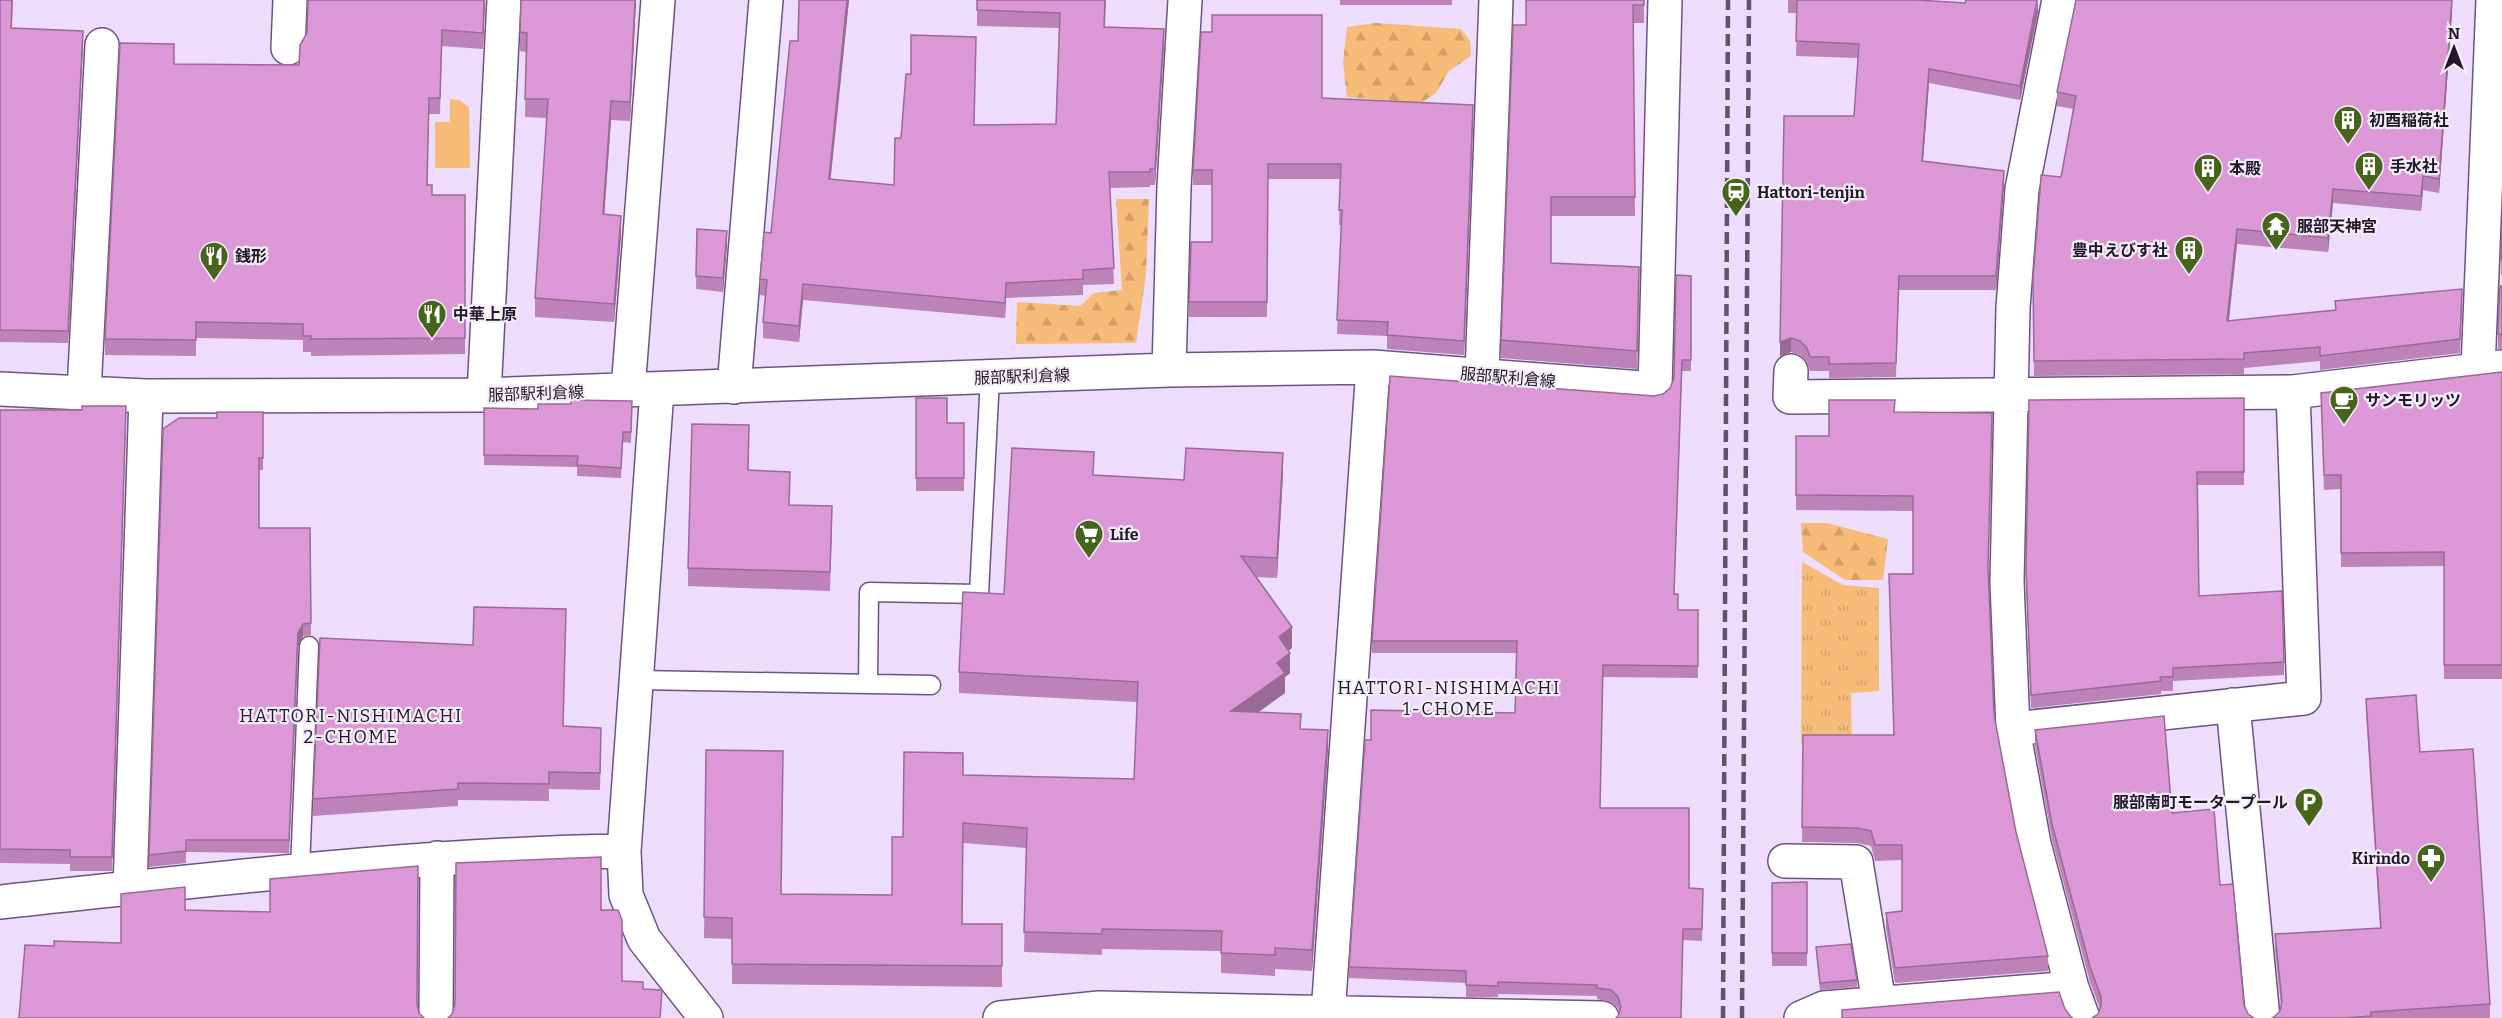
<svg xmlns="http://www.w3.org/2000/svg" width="2502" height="1018" font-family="Bitter,'Noto Sans JP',serif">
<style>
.grass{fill:url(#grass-tufts)}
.forest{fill:url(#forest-firs)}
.garden{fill:#f5bb77}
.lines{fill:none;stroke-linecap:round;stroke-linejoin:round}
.lane-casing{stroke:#6d5381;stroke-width:21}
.street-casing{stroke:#6d5381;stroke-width:36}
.lane{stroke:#fff;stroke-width:18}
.street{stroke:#fff;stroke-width:33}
.rail{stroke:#5f5269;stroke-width:4.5;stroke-dasharray:12 6;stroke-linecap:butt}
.wall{fill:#bd82b8}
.shaded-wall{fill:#9a6a96}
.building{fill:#dc97d6;stroke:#9a6a96;stroke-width:1.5}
.labels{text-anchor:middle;stroke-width:4.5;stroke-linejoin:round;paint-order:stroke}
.poi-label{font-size:16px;font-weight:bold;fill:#23182b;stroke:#f4eef9;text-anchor:start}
.street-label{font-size:16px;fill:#23182b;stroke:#f4eef9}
.neighbourhood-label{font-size:18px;letter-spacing:1.5px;fill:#23182b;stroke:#f4eef9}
</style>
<defs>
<pattern id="grass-tufts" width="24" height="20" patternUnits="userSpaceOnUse" patternTransform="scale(1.5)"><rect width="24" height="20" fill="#f5bb77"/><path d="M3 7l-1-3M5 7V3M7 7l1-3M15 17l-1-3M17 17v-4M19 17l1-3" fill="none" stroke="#d2a067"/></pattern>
<pattern id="forest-firs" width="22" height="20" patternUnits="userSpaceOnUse" patternTransform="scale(1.5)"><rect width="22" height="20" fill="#f5bb77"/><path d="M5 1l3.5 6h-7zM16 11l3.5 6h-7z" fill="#d2a067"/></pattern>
</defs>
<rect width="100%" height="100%" fill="#eddcfc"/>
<path class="grass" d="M1802 562 1843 585 1879 588V691L1851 693 1852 743 1801 744Z"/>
<path class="forest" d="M1376 23 1461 29 1470 41 1471 56 1449 71 1436 93 1421 103 1347 97 1343 63 1347 27Z
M1116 199H1149L1146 275 1136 343 1016 344 1017 302 1080 306 1094 293 1122 290Z
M1801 523H1827L1888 539 1883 580H1845L1803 552Z"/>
<path class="garden" d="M450 99 459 100 469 107 470 168H435V122H450Z"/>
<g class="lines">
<g class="lane-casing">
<path id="lane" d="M637 680 931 685
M868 683 869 592 979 594 990 377
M300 869 309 646"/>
</g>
<g class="street-casing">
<path id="street" d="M2059 0 2022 189 2013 308 2007 582 2013 729 2034 844 2072 988 2083 1018
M288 48 290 0
M2478 369 2493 0
M1169 370 1174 187 1185 0
M1791 371 1790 397 2293 392 2502 367
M1482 374 1496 0
M734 387 766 0
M0 389 146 396 484 395 1169 370 1373 367 1655 389 1665 0
M628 390 658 0
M657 390 624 851 626 895 644 939 706 1018
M84 392 102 45
M484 395 504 0
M2233 705 2263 1018
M2013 729 2304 698 2293 392
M1785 861 1856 862 1879 1003
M130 888 146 396
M0 902C208 880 415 854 624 851
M1328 1014 1373 367
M436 1018 437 858
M1000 1018 1099 1008 1602 1018
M1801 1018 1824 1008 2072 988"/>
</g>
<use href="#lane" class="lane"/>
<use href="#street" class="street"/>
<path class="rail" d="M1723 1018 1728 0
M1742 1018 1749 0"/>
</g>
<path class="wall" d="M0 0H13L12 28 83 44 68 343 0 342Z
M485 0 483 49 442 46 440 114H429L427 185 432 195H465V354L311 356V352H303V340L196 338V356L105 355V339L299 65Z
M636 0 630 121 611 120 604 215 621 235 614 322 535 317V298L547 118 525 117 526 52 520 51V32Z
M799 0H849L830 179 894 185 901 138 974 125 1056 124 1059 28 977 26V0H1106L1105 27 1164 45 1155 185H1150V187L1110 188 1114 284 1083 285V295L1006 298 1005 318 803 300 799 342 763 338V322L765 296 760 295V279L771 233 798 41Z
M1340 0H1452V5H1340Z
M1644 0V23H1633L1635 216H1551V263L1639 285 1637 369 1501 358V340L1526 25Z
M1788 0H1916L2038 12 2020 100 1929 83 1923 161 2004 185 1996 290H1899L1896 377 1829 378V371H1810L1807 362 1800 355 1791 352 1780 356 1854 116 1858 58 1796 56 1797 13H1788Z
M2452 13 2439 193 2423 190 2421 211 2333 203 2328 252 2237 244 2229 321 2335 310V301L2462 304 2460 353 2320 370V361L2244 368V374L2034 376 2033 278 2061 177 2073 109 2057 106V92Z
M1322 98 1473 120 1464 355 1387 349V336L1337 334 1341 225H1339L1340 179H1268L1267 317H1189V302L1212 242V185H1193V170Z
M2502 226V275L2501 274Z
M697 229 727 245 723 292 696 289Z
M1691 276V371H1682L1674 594 1678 610H1698V678L1603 677 1600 808 1689 888 1703 889 1702 941 1683 940 1618 1016 1619 1013 1618 1008 1611 1002 1597 999V996L1498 994V997H1466V983L1349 978V967L1371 740 1515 713 1516 653H1372V641L1654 396 1663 394 1670 388 1674 378Z
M2502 286V349H2498V334Z
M2502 372V679H2444V566L2341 567V489L2324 490 2321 393Z
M916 398 947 423H964V491H916Z
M2244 398V485H2198L2199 596 2284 662V675L2173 681V691H2161V694L2031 708 2026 582 2029 400Z
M632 401 631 443 623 442 621 478 577 476V467L484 465V408L538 409 571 404Z
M0 410 126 420 112 871H70V864L0 863Z
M263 412V470H259V528H310L311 635 303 636 298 646 289 853 186 852V863L149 867V855Z
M1895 412 1988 572 1994 715 2016 832 2048 956V971L1895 983 1886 928V913L1902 911V860L1875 861 1871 846 1857 843 1802 842 1803 735H1893L1913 574V511L1796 510V436H1829Z
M749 470 790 505 832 525 830 591 688 586V568Z
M1283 474 1277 578 1256 577 1292 648 1289 650 1290 673 1285 677V693L1258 712 1301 729 1328 750 1312 971 1275 969V976L1221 973V951L1102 949V955L1024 952 1026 848 963 843 962 924H1002V987L732 984V939L704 938 706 750 782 894 892 895 903 837 963 775 1134 779 1137 702 959 693V672L1004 594 1094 475 1184 480Z
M566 626 563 726 601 745 600 790 549 789V801L458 800V806L313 816V799L473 645Z
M2366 699 2420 752 2490 1004V1018H2272L2274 1017 2280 1011 2281 1006 2275 950V934L2380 928 2366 714Z
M2035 730 2172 813 2220 885 2244 1005 2248 1014H2098L2100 1009 2090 982 2052 840 2035 746Z
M1807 882V966H1772V883Z
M1816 947 1857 980V987L1820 990Z"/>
<path class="shaded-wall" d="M484 0H485L483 49V33Z
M635 0H636L630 121V102Z
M847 0H849L829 195V179Z
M2038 0V12L2020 100V86Z
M2452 0V13L2439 193V179Z
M1164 29V45L1155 185V169Z
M83 31V44L68 343V331Z
M1929 69V83L1922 175V161Z
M611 101V120L603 233V214Z
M1473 105V120L1464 355V341Z
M2004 171V185L1996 290V276Z
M2423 176V190L2421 211V196Z
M2333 189V203L2328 252V238Z
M621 216V235L614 322V304Z
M2237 229V244L2227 335V321Z
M727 231V245L723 292V278Z
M1006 283V298L1005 318V303Z
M803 284V300L799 342V326Z
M1791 338V352L1780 356V342Z
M1283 453V474L1277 578V558Z
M303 624V636L298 646 289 853 298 633Z
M1292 627V648L1279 657V637Z
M1290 653V673L1285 677V693L1231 732V711L1277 663Z
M1328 730V750L1312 971V950Z"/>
<path class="building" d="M0 0H12L11 28 83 31 68 331 0 330Z
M308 0H484L483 33 442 30 440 98H429L427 185H432V195H465V338L311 339V336H303V324L196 322V340L105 339 120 43 174 44V64L299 65 300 45 307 33Z
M521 0H635L630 102 611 101 603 214 621 216 614 304 535 298 548 99H525L527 33 520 32Z
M799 0H847L829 179 894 185 895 138H901L906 74H911V35L976 37 974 125 1056 124 1060 13 977 10V0H1105L1104 27 1164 29 1155 169H1150V172H1109L1114 268 1083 270V279L1006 283 1005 303 803 284 799 326 763 322 767 280 760 279 764 232 771 233 790 41H798Z
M1526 0H1644V5H1633L1635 197H1551V263L1639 267 1637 351 1501 340 1513 25H1526Z
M1797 0H1916L1965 3 1966 0H2037L2020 86 1929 69 1922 161 2004 171 1996 276H1899L1896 363 1829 364V357H1810L1807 348 1800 341 1791 338 1780 342 1784 116H1854L1859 44 1796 41Z
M2076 0H2452L2439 179 2423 176 2421 196 2333 189 2328 238 2237 229 2227 321 2336 310 2335 301 2462 289 2460 339 2320 356V347L2244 353V359L2034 361 2033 278 2041 177V175L2061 177 2076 96 2057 92Z
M1212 15H1322V98L1473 105 1464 341 1387 335 1388 322 1337 320 1342 210H1339L1341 164H1268L1267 302H1189L1191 242H1212V170H1193L1201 32H1212Z
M2502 226V260H2501Z
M697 229 727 231 723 278 696 276Z
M1676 275 1691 276V360H1682L1674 594H1678V610H1698V666L1603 665 1600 808H1689V888L1703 889 1702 929H1683L1681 1018H1616L1618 1016 1621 1007 1618 997 1611 990 1597 988V985L1498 982V986L1466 985V971L1349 967 1365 740H1371V710L1515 713 1517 641H1372L1390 376 1654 396 1663 394 1670 388 1674 378Z
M2500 286H2502V335L2498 334Z
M2502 372V665H2444V552L2341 553V475H2324L2321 393Z
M916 398H947V423H964V478H916Z
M2244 398V472H2197L2199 596 2282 591 2284 662 2173 668V677H2160L2161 681 2031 695 2026 569 2029 400Z
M571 400 632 401 631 432H623L621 468 577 465 578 456 484 455V408L538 409V404H571Z
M1829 400H1895L1894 412 1992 413 1988 567 1994 715 2016 832 2048 956 1895 968 1886 913 1902 911V845H1875L1871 831 1857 828 1802 827 1803 735H1894L1889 574H1913V496L1796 495V436H1829Z
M82 406H126L112 857H70V850L0 849V410H82Z
M217 412H263V458H259V528H310L311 623 303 624 298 633 289 840H186V851L149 855 163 429 179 418H217Z
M692 424 749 425 748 470 790 472 789 505 832 506 830 572 688 568Z
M1012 448 1094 452 1093 475 1184 480 1186 448 1283 453 1277 558 1241 556 1292 627 1279 637 1290 653 1277 663 1285 673 1231 711 1301 714 1300 729 1328 730 1312 950 1275 948V955L1221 953 1222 931 1102 929V934L1024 932 1027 828 963 823 962 924H1002V966L732 964V918L704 917 706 750 783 751 781 894 892 895V837H903L904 752 963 753V775L1134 779 1138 682 959 672 963 592 1004 594Z
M474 607 566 609 563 726 601 728 600 773 549 772V784L458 783V789L313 799 320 638 473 645Z
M2416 695 2420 752 2473 749 2490 1004 2371 1012V1016L2344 1018H2272L2274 1017 2280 1011 2282 1001 2275 934 2381 928 2366 699Z
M2164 716 2172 813 2214 809 2220 885 2233 884 2244 1005 2248 1014 2254 1018H2092L2098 1014 2101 1006V997L2090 967 2052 824 2035 730Z
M601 857V910H618L622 920V981L643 982V989L662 990 660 1018H448L452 1014 455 1004 456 863Z
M418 866 417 1004 419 1013 424 1018H19L25 945 54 946V941L121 943V894L185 887V910L270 912V879Z
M1807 882V953H1772V883Z
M1851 944 1857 980 1820 983 1816 947Z
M2059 992 2065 1009 2071 1017 2073 1018H1842V1010Z"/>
<defs>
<g id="building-pin" transform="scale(1.5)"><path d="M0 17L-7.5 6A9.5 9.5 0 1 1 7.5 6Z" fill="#46651a" stroke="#f4eef9"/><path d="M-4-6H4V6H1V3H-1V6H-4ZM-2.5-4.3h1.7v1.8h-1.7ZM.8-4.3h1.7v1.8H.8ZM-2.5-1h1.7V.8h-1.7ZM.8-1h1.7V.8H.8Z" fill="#fff"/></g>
<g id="station-pin" transform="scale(1.5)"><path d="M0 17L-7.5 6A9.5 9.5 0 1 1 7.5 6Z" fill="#46651a" stroke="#f4eef9"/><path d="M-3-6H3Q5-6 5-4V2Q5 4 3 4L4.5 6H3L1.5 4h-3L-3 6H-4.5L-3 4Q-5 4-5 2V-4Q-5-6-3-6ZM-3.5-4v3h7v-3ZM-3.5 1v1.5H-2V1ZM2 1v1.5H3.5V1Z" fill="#fff"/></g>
<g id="temple-pin" transform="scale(1.5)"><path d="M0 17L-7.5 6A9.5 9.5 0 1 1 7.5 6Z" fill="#46651a" stroke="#f4eef9"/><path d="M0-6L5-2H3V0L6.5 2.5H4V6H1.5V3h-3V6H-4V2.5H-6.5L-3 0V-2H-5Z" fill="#fff"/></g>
<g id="restaurant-pin" transform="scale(1.5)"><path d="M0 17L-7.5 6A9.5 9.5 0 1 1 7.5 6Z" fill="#46651a" stroke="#f4eef9"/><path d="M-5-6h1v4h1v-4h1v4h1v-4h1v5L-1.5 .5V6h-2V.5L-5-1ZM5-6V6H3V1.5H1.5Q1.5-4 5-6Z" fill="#fff"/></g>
<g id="cafe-pin" transform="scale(1.5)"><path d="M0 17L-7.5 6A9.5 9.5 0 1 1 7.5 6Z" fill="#46651a" stroke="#f4eef9"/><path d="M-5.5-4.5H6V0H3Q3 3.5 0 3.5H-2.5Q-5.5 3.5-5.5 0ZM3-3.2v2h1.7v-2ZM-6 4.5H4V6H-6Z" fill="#fff"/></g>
<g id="supermarket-pin" transform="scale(1.5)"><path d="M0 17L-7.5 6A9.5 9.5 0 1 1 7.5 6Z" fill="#46651a" stroke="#f4eef9"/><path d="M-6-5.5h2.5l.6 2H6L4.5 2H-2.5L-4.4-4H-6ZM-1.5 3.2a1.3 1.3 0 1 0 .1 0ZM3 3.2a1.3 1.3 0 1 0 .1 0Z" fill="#fff"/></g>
<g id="parking-pin" transform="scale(1.5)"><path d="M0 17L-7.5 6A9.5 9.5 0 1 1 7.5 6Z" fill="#46651a" stroke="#f4eef9"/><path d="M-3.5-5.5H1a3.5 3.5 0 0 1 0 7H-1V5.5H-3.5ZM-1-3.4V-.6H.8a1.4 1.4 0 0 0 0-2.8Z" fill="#fff"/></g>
<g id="pharmacy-pin" transform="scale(1.5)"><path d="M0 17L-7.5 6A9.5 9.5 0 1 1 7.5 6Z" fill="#46651a" stroke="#f4eef9"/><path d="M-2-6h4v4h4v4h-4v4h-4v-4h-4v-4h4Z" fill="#fff"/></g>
</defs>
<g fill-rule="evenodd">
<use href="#building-pin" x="2348" y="120"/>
<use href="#building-pin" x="2369" y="166"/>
<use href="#building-pin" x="2208" y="168"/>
<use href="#station-pin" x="1736" y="192"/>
<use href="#temple-pin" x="2276" y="226"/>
<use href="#building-pin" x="2189" y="250"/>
<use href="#restaurant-pin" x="214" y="256"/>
<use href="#restaurant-pin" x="432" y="314"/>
<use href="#cafe-pin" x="2344" y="400"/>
<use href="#supermarket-pin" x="1089" y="534"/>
<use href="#parking-pin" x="2309" y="802"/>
<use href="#pharmacy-pin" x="2431" y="858"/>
</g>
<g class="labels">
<g class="poi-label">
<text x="2369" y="126">初酉稲荷社</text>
<text x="2390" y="172">手水社</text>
<text x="2229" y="174">本殿</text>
<text x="1757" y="198">Hattori-tenjin</text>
<text x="2297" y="232">服部天神宮</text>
<text x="2168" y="256" text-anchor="end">豊中えびす社</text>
<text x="235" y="262">銭形</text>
<text x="453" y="320">中華上原</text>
<text x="2365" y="406">サンモリッツ</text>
<text x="1110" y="540">Life</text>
<text x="2288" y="808" text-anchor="end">服部南町モータープール</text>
<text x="2410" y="864" text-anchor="end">Kirindo</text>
</g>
<g class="street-label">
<text transform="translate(1022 376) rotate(-2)" y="6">服部駅利倉線</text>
<text transform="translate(1508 377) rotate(5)" y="6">服部駅利倉線</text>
<text transform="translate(536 393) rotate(-2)" y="6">服部駅利倉線</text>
</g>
<g class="neighbourhood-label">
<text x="1449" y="694">HATTORI-NISHIMACHI<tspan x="1449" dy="21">1-CHOME</tspan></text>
<text x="351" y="722">HATTORI-NISHIMACHI<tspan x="351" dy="21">2-CHOME</tspan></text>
</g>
</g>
<g transform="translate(2454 48)" stroke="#f4eef9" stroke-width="4.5" paint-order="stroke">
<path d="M0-4.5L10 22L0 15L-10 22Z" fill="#23182b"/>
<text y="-9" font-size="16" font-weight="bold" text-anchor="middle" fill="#23182b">N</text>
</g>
</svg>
